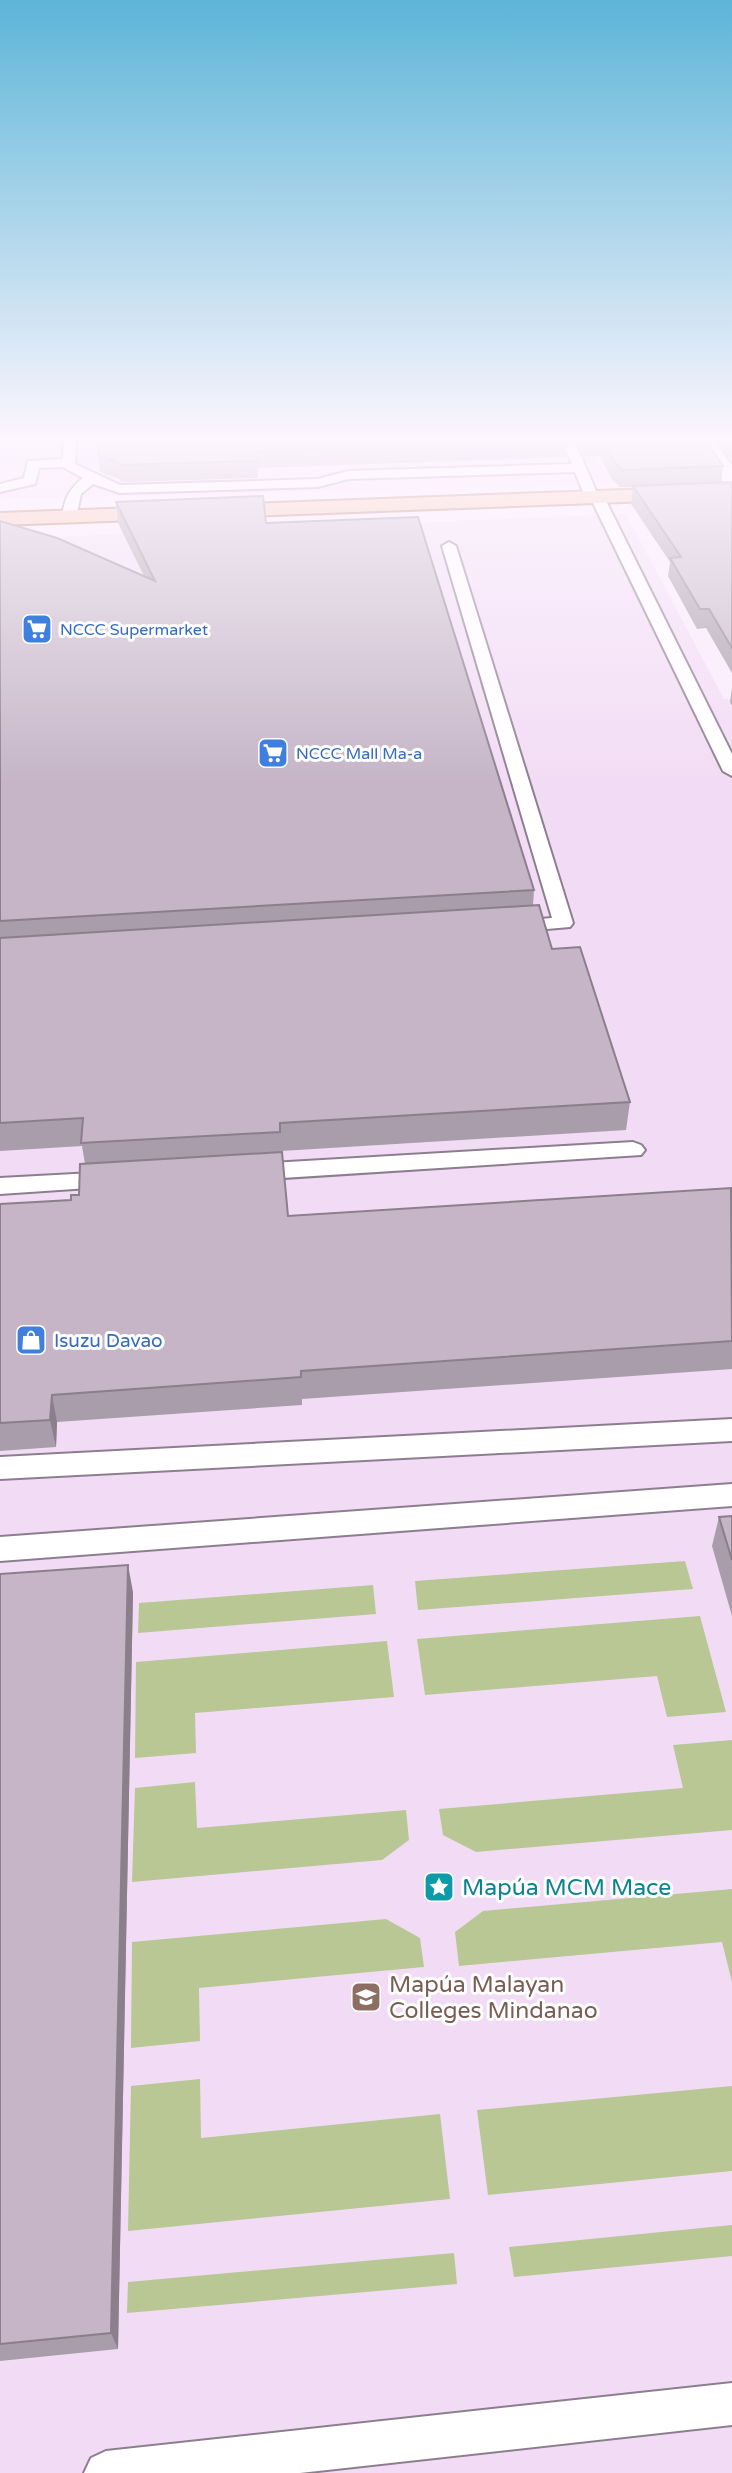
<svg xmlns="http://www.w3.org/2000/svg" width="732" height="2473" font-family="'Varela Round',sans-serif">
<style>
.built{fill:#f2dcf5}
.green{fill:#b9c795}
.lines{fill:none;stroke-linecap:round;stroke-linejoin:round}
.service-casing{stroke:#8d7e8f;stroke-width:4}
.minor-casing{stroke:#8d7e8f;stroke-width:4}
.primary-casing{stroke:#a4674b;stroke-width:4}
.service{fill:#fff;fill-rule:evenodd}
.minor{fill:#fff;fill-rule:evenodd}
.primary{fill:#f7bfa4;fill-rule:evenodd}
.wall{fill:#a99cab}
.shaded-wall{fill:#8a7f8b}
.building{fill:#c5b5c7;stroke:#8a7f8b;stroke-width:2}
.labels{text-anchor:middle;stroke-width:6;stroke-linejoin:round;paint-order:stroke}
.far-shop-label{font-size:16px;fill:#366cbe;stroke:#fdfdfd;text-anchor:start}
.shop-label{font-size:19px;fill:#366cbe;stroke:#fdfdfd;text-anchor:start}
.near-culture-label{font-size:23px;fill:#0d838f;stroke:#fdfdfd;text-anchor:start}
.near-education-label{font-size:23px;fill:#785e54;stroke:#fdfdfd;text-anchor:start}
</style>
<rect width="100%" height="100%" fill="#faeafc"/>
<path class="built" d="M0 438H586L611 484 0 499Z
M626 514 724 699H732V2473H0V539Z"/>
<path class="green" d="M685 1561 693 1589 418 1610 415 1581Z
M373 1585 376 1614 138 1633 139 1603Z
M700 1616 726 1712 667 1717 657 1676 425 1695 417 1639Z
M387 1641 394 1697 195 1713 196 1753 135 1758 136 1662Z
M732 1740V1830L476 1852 443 1835 439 1809 683 1788 673 1745Z
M195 1782 197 1828 406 1810 409 1840 382 1860 132 1882 135 1788Z
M732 1889V1982L722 1942 459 1966 455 1932 483 1911Z
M386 1919 420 1938 424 1967 199 1988 200 2041 131 2048 132 1942Z
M200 2079 201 2138 440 2114 450 2199 128 2231 131 2086Z
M732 2086V2171L488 2195 477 2110Z
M732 2225V2256L514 2277 509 2247Z
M454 2253 457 2284 127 2313 128 2282Z"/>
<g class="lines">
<g class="service-casing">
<path id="service" d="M64 438H76L75 464 120 485 318 479 348 471 572 464 561 438H573L597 493 604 497 732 754V776L723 771 592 501 585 497 575 472 348 479 318 487 120 493 93 484 81 494 76 517 69 521 62 517C64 500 69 489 83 478L63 467 39 468 35 484 0 492V484L24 478 28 461 63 459Z
M449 542 456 546 573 923 570 927 512 932 505 930 502 926 505 922 552 918 442 546Z
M633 1142 641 1145 645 1150 641 1155 252 1180 244 1178 240 1172 244 1166 252 1164Z
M111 1172 119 1174 123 1180 119 1186 0 1194V1178Z
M732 1419V1441L0 1479V1457Z
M732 1484V1506L0 1561V1537Z
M732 2383V2425L300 2473H84L91 2458 106 2451Z"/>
</g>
<g class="minor-casing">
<path id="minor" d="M692 438H712L732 466V487L725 485Z"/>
</g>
<g class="primary-casing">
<path id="primary" d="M732 486V498L0 525V513Z"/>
</g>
<use href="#service" class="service"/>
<use href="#minor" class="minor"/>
<use href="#primary" class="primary"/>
</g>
<path class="wall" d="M574 438H704L723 466 721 483 732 482V673L706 628 697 629 668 576 670 562 631 504 633 487H620L611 478 600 456H584Z
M715 438H732V462Z
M568 440 566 457 258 468V478L121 482 120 479 100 472 98 455Z
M116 502 266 523 534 890 533 906 552 949 630 1102 626 1130 281 1151 288 1216 732 1190V1369L302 1399V1405L57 1422 56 1447 0 1451V1204L71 1200 79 1195 85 1164 82 1146 0 1151V521L144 576 118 523Z
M732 688V706L730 702Z
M732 1516V1616L712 1546 719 1517Z
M0 1574 133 1592 118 2349 0 2361Z"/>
<path class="shaded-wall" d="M52 1395 57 1422 56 1447 50 1420Z
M128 1565 133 1592 118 2349 111 2333Z"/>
<path class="building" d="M99 438H567L568 440 256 451 258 461 119 465 118 462 98 455Z
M585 438H704L723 466 622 470 613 460 602 439H585Z
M732 482V648L709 609H700L670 558 681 557 633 486Z
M263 496 266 523 418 517 534 890 0 921V521L57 538 155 581 116 502Z
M539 905 552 949 580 947 630 1102 280 1123V1132L81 1143 83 1118 0 1123V938Z
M282 1152 288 1216 731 1188 732 1341 301 1371V1377L52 1395 50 1420 0 1423V1204L71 1200V1195H79L80 1164Z
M732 1516V1560L719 1517Z
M128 1565 111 2333 0 2344V1574Z"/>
<linearGradient id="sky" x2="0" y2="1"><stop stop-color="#5cb5d8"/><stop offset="0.56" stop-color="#fdf6fe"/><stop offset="1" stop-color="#fdf6fe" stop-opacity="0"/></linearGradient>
<rect width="732" height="784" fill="url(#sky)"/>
<defs>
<g id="supermarket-square" transform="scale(1.575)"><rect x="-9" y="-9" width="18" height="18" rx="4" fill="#3f7fe0" stroke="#fdfdfd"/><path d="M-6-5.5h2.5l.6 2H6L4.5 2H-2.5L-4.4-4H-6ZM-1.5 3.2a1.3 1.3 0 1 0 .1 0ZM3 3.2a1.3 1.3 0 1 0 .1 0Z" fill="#fff"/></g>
<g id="shop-square" transform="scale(1.575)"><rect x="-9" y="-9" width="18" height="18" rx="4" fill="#3f7fe0" stroke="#fdfdfd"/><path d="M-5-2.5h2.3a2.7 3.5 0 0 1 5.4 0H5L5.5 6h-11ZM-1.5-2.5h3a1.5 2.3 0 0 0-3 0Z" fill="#fff"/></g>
<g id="sight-square" transform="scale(1.575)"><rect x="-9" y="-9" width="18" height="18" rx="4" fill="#0f9aa8" stroke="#fdfdfd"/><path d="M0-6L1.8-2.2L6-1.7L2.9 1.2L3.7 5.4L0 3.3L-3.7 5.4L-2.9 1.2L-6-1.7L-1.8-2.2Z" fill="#fff"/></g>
<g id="university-square" transform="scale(1.575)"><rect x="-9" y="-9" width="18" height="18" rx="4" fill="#8d6e63" stroke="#fdfdfd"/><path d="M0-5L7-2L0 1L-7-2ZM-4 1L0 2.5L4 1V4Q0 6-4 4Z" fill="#fff"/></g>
</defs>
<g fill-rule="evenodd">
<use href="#supermarket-square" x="37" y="629"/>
<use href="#supermarket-square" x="273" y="753"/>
<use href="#shop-square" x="31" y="1340"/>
<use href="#sight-square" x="439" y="1887"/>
<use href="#university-square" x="366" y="1997"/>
</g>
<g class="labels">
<g class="far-shop-label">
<text x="60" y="635">NCCC Supermarket</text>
<text x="296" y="759">NCCC Mall Ma-a</text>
</g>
<g class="shop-label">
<text x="54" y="1347">Isuzu Davao</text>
</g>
<g class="near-culture-label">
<text x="462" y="1895">Mapúa MCM Mace</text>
</g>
<g class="near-education-label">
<text x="389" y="1992">Mapúa Malayan<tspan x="389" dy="26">Colleges Mindanao</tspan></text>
</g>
</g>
</svg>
